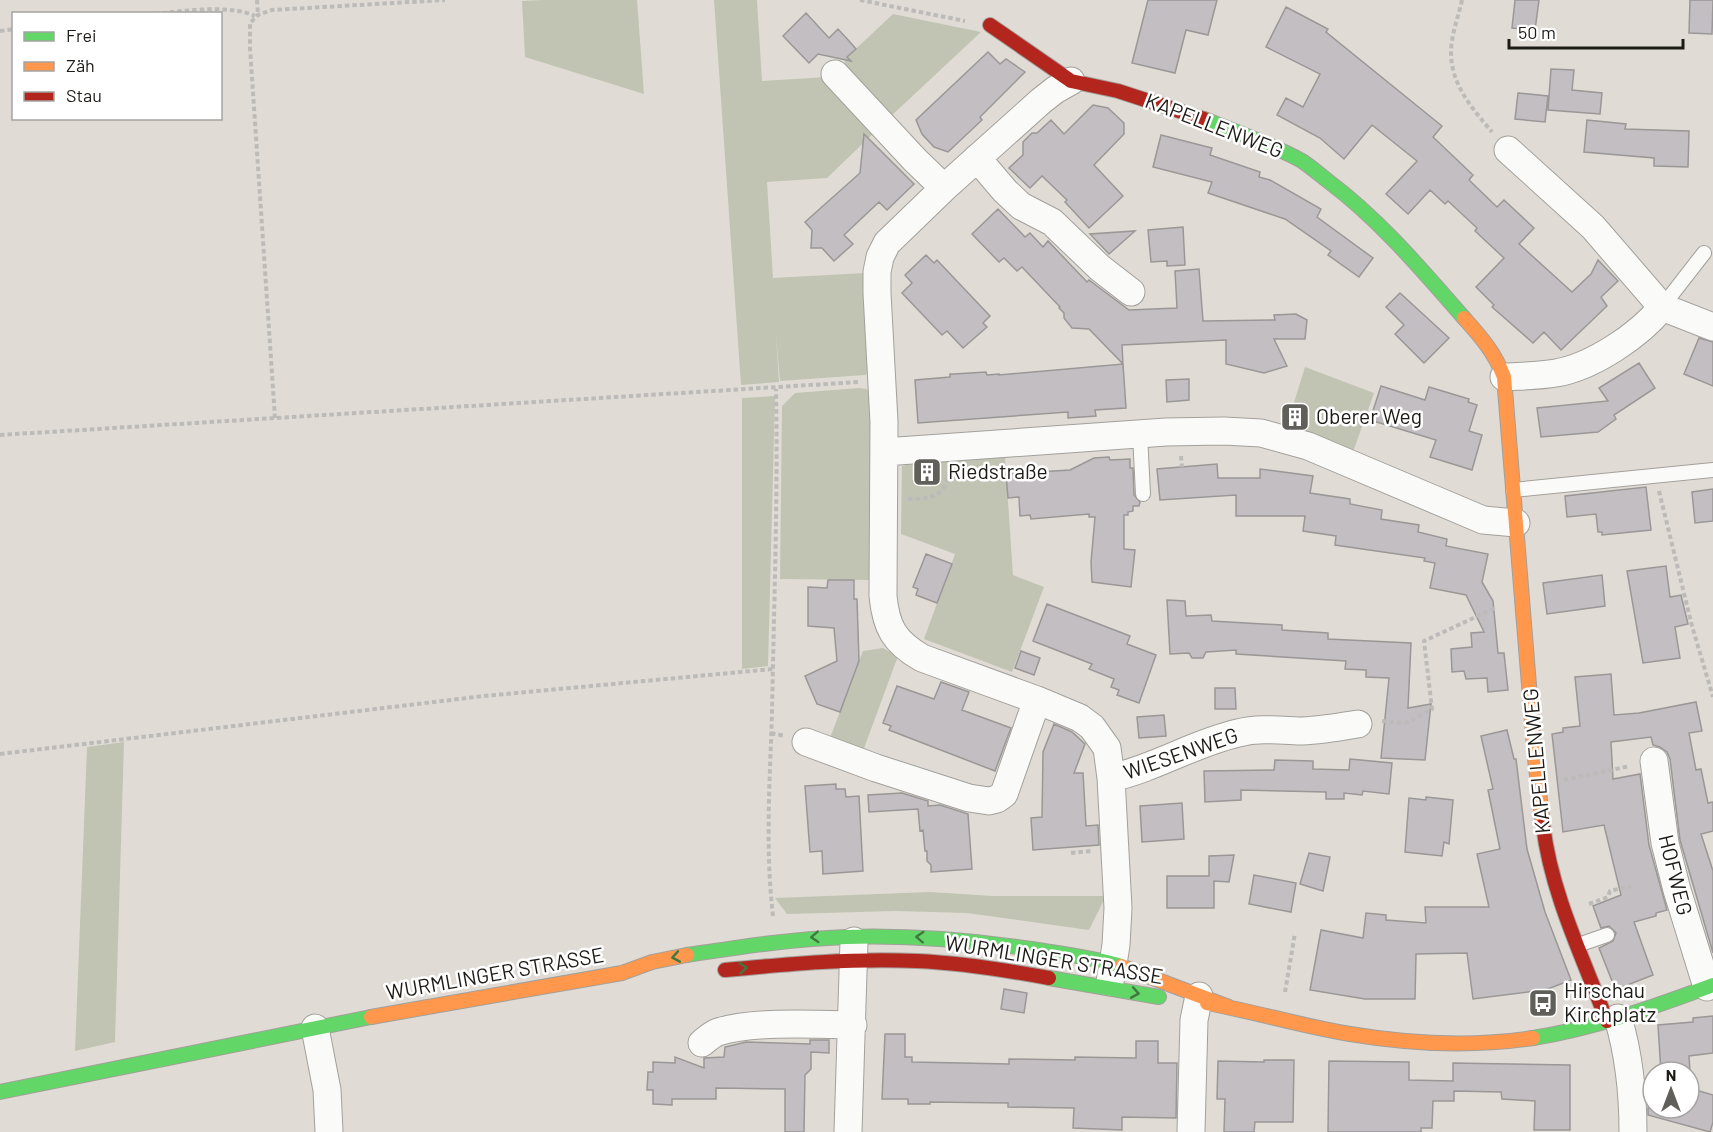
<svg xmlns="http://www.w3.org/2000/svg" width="1713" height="1132" font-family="Barlow,sans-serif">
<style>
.green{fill:#c1c4b3}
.building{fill:#c3bec2;stroke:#9a9796;stroke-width:1.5}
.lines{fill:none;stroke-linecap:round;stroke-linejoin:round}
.lane-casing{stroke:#a3a09b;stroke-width:16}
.street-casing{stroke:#a3a09b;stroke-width:29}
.fast-casing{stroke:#a3a09b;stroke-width:16}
.slow-casing{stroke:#a3a09b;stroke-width:16}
.jam-casing{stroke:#a3a09b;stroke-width:16}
.path{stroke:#bcbbb9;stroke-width:4;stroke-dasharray:4.5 3;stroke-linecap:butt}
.lane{stroke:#fafaf9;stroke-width:14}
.street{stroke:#fafaf9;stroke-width:27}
.fast{stroke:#63d668;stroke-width:14}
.slow{stroke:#ff974d;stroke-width:14}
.jam{stroke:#b3261e;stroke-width:14}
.oneway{stroke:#40783f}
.labels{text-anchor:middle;stroke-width:5;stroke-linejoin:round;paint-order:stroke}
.street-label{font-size:21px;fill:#1d1b16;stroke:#fff}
.poi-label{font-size:21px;fill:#1d1b16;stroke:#fff;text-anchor:start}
</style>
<rect width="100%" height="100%" fill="#e0dcd5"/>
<path class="green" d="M542 0H637L644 94 525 57 522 1Z
M714 0H757L762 81 827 77 877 130 827 178 767 182 773 278 865 273 869 371 865 375 780 381 776 334 779 382 741 385Z
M893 14 981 32 889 118 844 70 845 59Z
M1305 367 1374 393 1353 452 1297 429 1300 415 1291 412Z
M859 388 866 389 870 392 871 580 780 579 782 406 795 393Z
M775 396 768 666 742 669V398Z
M1005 457 1013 575 1044 587 1012 672 924 639 955 554 901 534 902 466 919 462 920 477H935L934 461Z
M883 648 898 656 863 751 830 738 863 651Z
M124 742 115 1042 75 1051 87 747Z
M930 892 993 896H1106L1089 930 967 913 895 911 787 914 775 898Z"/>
<path class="building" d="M1148 0H1217L1208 35 1186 30 1175 73 1132 63Z
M1515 0H1539L1535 30 1512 28Z
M1690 0H1713L1712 34 1689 33Z
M1286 7 1328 29 1326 32 1442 126 1433 137 1473 175 1469 180 1497 207 1504 200 1534 228 1519 244 1572 292 1591 274 1598 260 1618 281 1601 297 1607 306 1561 350 1544 332 1533 343 1492 307 1494 305 1476 287 1504 258 1475 231 1477 228 1448 201 1445 204 1430 190 1408 214 1386 194 1417 161 1372 125 1344 159 1320 138 1277 115 1286 98 1303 107 1320 74 1266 47Z
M806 13 829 38 838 29 850 42 856 49 847 57 851 61 818 54 809 63 783 36Z
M988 52 1000 64 1006 59 1025 72 980 117 982 120 948 152 934 147 922 134 916 120Z
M1551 69 1574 70 1572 90 1602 93 1600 114 1548 110Z
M1518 93 1548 96 1545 122 1515 119Z
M1093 105 1108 108 1124 123V134L1094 165 1123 196 1089 228 1065 202 1067 200 1042 176 1030 188 1009 168 1023 155V142L1032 133H1037L1051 120 1064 134Z
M1587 120 1626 124 1625 129 1689 131 1688 167 1654 166V158L1584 152Z
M864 134 914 184 887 210 879 202 844 235 853 244 834 261 822 248H811L812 230 805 222 860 173Z
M1161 135 1212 148 1210 155 1260 172 1259 177 1270 180 1321 209 1317 217 1373 258 1359 277 1328 255 1331 251 1285 219 1208 193 1212 182 1153 167Z
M998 209 1025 237 1030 233 1043 247 1048 241 1087 282 1089 280 1129 310 1177 308 1175 271 1199 269 1203 321 1275 320 1274 315 1296 314 1307 320 1305 339H1274L1287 366 1264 373 1226 364V340L1122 345 1123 364 1089 329 1072 328 1064 318V313L1059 308 1060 307 1022 267 1017 271 1004 258 999 262 972 234Z
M1183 227 1185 265 1167 266V261L1151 262 1148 230Z
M1135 231 1109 254 1090 234Z
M926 255 934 263 937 260 990 316 983 323 987 327 963 348 947 331 942 335 902 293 912 283 905 275Z
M1400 293 1449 338 1424 363 1395 334 1404 325 1386 307Z
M1699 338 1713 342V386L1684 374Z
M1639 363 1655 388 1614 415 1616 419 1598 432 1541 437 1537 408 1608 401 1599 388Z
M1123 364 1126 408 1095 410 1096 416 1068 418V412L918 423 915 380 950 377V374H954L986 372 987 375 999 374V375Z
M1189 379V400L1167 402 1166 380Z
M1381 386 1425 400 1429 387 1469 399 1468 402 1477 405 1469 431 1482 435 1472 470 1430 457 1436 440 1370 420Z
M1109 457 1110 460 1130 459V468H1133L1134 495 1140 502 1139 506H1133V511L1128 512V515H1124V549L1135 550 1131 587 1092 582 1091 562 1095 517H1089V514L1031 519 1030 515 1020 516 1019 497 1008 498 1006 474 1070 470 1094 458Z
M1217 464 1218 478H1260V469L1313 476 1310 493 1350 499V504L1382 510 1381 519 1419 525 1418 532 1447 539 1446 546 1488 554 1482 582 1493 601 1498 653H1504L1508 690 1488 692 1487 678 1466 679 1464 671 1452 672 1451 649 1472 647 1471 633 1484 632 1466 595 1430 588 1435 563 1424 561 1425 558 1335 545 1336 536 1303 531 1305 516H1236V495L1160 500 1157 469Z
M1646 487 1651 530 1602 535V532H1598L1596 514 1567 517 1565 496Z
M1713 489V521L1695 523 1692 492Z
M926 554 952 564 937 603 916 595 918 589 913 587Z
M1666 566 1670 597 1681 595 1688 624 1675 627 1680 658 1643 663 1627 571Z
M1602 575 1605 606 1547 614 1543 583Z
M828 580H854V599H857L859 661 840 712 817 704 805 676 837 661 834 628 808 626V587L827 588Z
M1167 600 1185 601 1186 616 1211 615 1212 621 1282 625V630L1328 633V639L1411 643 1408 708 1431 704 1425 760 1381 758 1389 678 1366 677V670L1345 669 1346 661 1236 654V650L1206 652 1203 658H1192L1189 653 1170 654Z
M1047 604 1130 636 1127 644 1156 655 1139 703 1117 695 1119 690 1111 687 1114 679 1089 669 1092 664 1033 641Z
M1021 651 1040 658 1034 675 1015 668Z
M1611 674 1614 715 1639 713 1696 702 1702 731 1689 733 1696 770 1701 769 1708 803 1713 802V831L1701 834 1713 871V953L1680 840 1670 759 1667 752 1660 747 1653 745 1651 737 1611 742 1613 779 1640 774 1649 845 1667 910 1656 913V916L1634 922 1653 975 1617 989 1616 985 1614 986 1599 948 1613 941 1616 933 1609 926 1601 928 1593 906 1621 895 1604 825 1563 832 1552 734 1563 732V728L1580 726 1575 677Z
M941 682 969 692 962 710 1011 728 995 771 889 730 891 726 883 723 897 686 934 699Z
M1215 688H1235L1236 709H1215Z
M1164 715 1166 736 1139 738 1137 717Z
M1054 724 1072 732 1085 744 1074 773H1083L1086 826 1098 825 1099 845 1033 850 1031 818 1042 817 1043 752Z
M1507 730 1514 759H1516L1527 849 1545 912 1571 980 1535 994V991L1473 999 1467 953 1416 954 1415 999H1365L1310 990 1321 930 1363 938 1366 913 1386 915V920L1426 923 1425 907H1489L1477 854 1500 849 1488 790 1493 789 1481 736Z
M1350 759 1392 763 1389 794 1363 791 1362 795 1344 793V799H1326V792L1241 790V800L1205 802 1204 771 1274 770 1275 760 1313 761V769L1349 770Z
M836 784V789H845L846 797 859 796 863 871 823 874 822 851 810 852 805 786Z
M902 793 928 801V806L940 805 968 814 972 869 931 872V865L927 861V851H925L923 830 920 831 918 809 869 812 868 795Z
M1426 797 1453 800 1449 844 1444 842 1442 856 1405 852 1409 798 1426 800Z
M1182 803 1184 839 1142 842 1140 806Z
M1309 853 1330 857 1323 891 1300 884Z
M1234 855 1229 882 1214 881V908H1167V876H1209V856Z
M1254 875 1296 883 1291 912 1249 904Z
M1004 989 1027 993 1024 1013 1001 1009Z
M1713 1016V1053L1689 1056 1690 1072H1661L1658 1025 1693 1022V1018Z
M885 1034H905V1057H912V1062L1009 1064V1059L1075 1060V1057L1136 1058V1041H1158V1063H1177L1176 1118 1122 1117V1130L1073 1128 1074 1108 1008 1107V1103L930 1102V1104H908V1099H882Z
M810 1040H829V1053L811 1052V1069L805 1075 804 1132H785V1089L716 1088V1099H672V1105L653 1104V1090H647L648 1072H653V1062L675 1063V1057L704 1068V1058L724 1057 725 1047 746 1042 810 1044Z
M1264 1060H1294L1293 1122H1255L1254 1132H1224L1225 1099H1217L1218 1061 1264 1062Z
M1329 1061 1409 1062V1080L1453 1081V1063L1570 1065V1130H1534L1535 1101 1502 1099 1501 1092 1454 1091V1101H1433L1432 1128H1421V1132H1328Z
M1689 1088 1713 1095V1122L1710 1132 1648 1115V1108H1689Z"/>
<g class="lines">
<g class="lane-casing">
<path id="lane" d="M1662 307 1704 253
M1140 434 1143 494
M1513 490 1713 470
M1578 945 1607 935"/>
</g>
<g class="street-casing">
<path id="street" d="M835 74 915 160 944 188
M1071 81 1055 90 1041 101 944 188 887 243 880 257 877 272V293L884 422 883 596C886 627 894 642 922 658L1037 700 1080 718 1092 727 1107 748 1111 778 1118 908 1116 945 1110 982
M1508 150 1593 227 1662 307 1713 327
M977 158 1005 191 1021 206 1052 222 1100 268 1131 292
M1504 377C1521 376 1539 376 1556 373 1592 367 1640 335 1662 307
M884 452 1166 432 1224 431 1261 433 1308 446 1483 520 1516 523
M806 742 876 768 969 798 989 801 997 799 1004 794 1037 700
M1654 761 1665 843 1677 890 1707 987
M1111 778C1156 768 1194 743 1238 733 1258 728 1277 730 1298 731 1318 731 1338 727 1358 724
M1618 1018C1629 1055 1633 1093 1633 1132
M315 1028 327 1090 329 1132
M702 1043C707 1039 712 1034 718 1032 752 1021 815 1024 853 1025
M848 1132 854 941
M1191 1132 1194 1020 1199 996"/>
</g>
<g class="fast-casing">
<path id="fast" d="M1204 119C1237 132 1271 144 1302 161 1311 167 1319 174 1328 181 1380 220 1421 269 1464 318
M687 955C740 947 792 939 846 937 908 935 970 940 1032 949 1062 954 1092 957 1121 966
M1049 978 1159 997
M1533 1038C1595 1028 1654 1007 1713 985
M0 1092 371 1017"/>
</g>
<g class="slow-casing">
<path id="slow" d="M1464 318C1481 337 1495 353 1504 377L1535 759 1543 825
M1121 966 1229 1007
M1207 1003C1255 1012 1302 1026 1350 1034 1410 1044 1473 1047 1533 1038
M371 1017 622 973 652 962 687 955"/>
</g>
<g class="jam-casing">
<path id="jam" d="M990 25 1071 81 1118 91 1204 119
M1543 825C1551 893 1583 958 1607 1021
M725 970C789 964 853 958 917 961 962 963 1006 970 1049 978"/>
</g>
<path class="path" d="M257 0 258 15
M860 0 965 21
M1462 0C1459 14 1454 27 1452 41 1446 78 1469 105 1492 132
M155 14C183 11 230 4 255 16
M0 31 14 29
M275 418 250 48V23L258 15 272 10 445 0
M0 435 859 382
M1181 456 1182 467
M1659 491 1692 626 1713 697
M908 499C933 498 945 498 949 470
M1382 721 1406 723 1432 709 1424 641 1497 607
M771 733 785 736
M0 754 484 696 773 669
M1564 780 1630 766
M1071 853 1091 851
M1589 904 1608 897 1610 891 1631 886
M773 916C765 848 770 780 772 712 774 604 778 496 776 389
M1285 992 1295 933"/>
<use href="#lane" class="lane"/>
<use href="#street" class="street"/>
<use href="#fast" class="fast"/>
<use href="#slow" class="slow"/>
<use href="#jam" class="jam"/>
</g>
<defs><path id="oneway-chevron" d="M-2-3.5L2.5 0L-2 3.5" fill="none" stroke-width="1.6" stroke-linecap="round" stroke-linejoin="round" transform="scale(1.5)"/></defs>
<g class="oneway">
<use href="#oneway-chevron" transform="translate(815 937) rotate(177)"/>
<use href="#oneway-chevron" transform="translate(920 937) rotate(-177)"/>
<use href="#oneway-chevron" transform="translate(676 957) rotate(170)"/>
<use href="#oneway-chevron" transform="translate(743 968) rotate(-5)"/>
<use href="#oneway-chevron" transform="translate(1135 993) rotate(10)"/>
</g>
<defs>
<g id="building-square" transform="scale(1.5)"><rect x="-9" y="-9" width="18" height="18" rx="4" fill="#615f59" stroke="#fff"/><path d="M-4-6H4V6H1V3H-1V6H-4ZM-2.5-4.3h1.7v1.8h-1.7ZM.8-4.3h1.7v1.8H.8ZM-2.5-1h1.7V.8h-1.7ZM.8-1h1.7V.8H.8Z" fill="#fff"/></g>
<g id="bus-square" transform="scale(1.5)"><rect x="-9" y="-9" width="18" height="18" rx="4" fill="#615f59" stroke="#fff"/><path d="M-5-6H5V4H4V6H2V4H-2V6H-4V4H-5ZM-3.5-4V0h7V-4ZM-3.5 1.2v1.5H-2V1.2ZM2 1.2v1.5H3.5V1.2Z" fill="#fff"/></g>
</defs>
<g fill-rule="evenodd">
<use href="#building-square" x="1295" y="417"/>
<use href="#building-square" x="927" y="472"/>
<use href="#bus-square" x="1543" y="1003"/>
</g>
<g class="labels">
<g class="street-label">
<text transform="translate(1214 126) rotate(21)" y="7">KAPELLENWEG</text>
<text transform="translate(1181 754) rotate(-19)" y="7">WIESENWEG</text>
<text transform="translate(1537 761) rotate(-95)" y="7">KAPELLENWEG</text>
<text transform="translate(1675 875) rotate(76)" y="7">HOFWEG</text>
<text transform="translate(1054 960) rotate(9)" y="7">WURMLINGER STRASSE</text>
<text transform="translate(495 974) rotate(-10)" y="7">WURMLINGER STRASSE</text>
</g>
<g class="poi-label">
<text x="1316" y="424">Oberer Weg</text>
<text x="948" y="479">Riedstraße</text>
<text x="1564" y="998">Hirschau<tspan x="1564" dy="24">Kirchplatz</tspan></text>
</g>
</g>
<rect x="12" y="12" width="210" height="108" fill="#ffffff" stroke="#a5a4a2" stroke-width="1.5"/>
<rect x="24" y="32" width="30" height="9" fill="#63d668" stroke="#a5a4a2" stroke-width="1.5"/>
<text x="66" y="42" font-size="18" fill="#1d1b16">Frei</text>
<rect x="24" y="62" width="30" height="9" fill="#ff974d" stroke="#a5a4a2" stroke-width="1.5"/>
<text x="66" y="72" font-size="18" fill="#1d1b16">Zäh</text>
<rect x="24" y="92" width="30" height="9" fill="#b3261e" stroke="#a5a4a2" stroke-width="1.5"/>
<text x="66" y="102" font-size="18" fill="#1d1b16">Stau</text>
<g transform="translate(1671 1090)"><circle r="28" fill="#ffffff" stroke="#a5a4a2" stroke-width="1.5"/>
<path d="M0-4.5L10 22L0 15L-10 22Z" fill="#615f59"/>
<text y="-9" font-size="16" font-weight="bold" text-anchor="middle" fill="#1d1b16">N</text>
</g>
<path d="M1509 39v9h174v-9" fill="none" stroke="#1d1b16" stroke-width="3"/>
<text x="1518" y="39" font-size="18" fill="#1d1b16" stroke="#ffffff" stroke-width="4.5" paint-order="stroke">50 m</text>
</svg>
